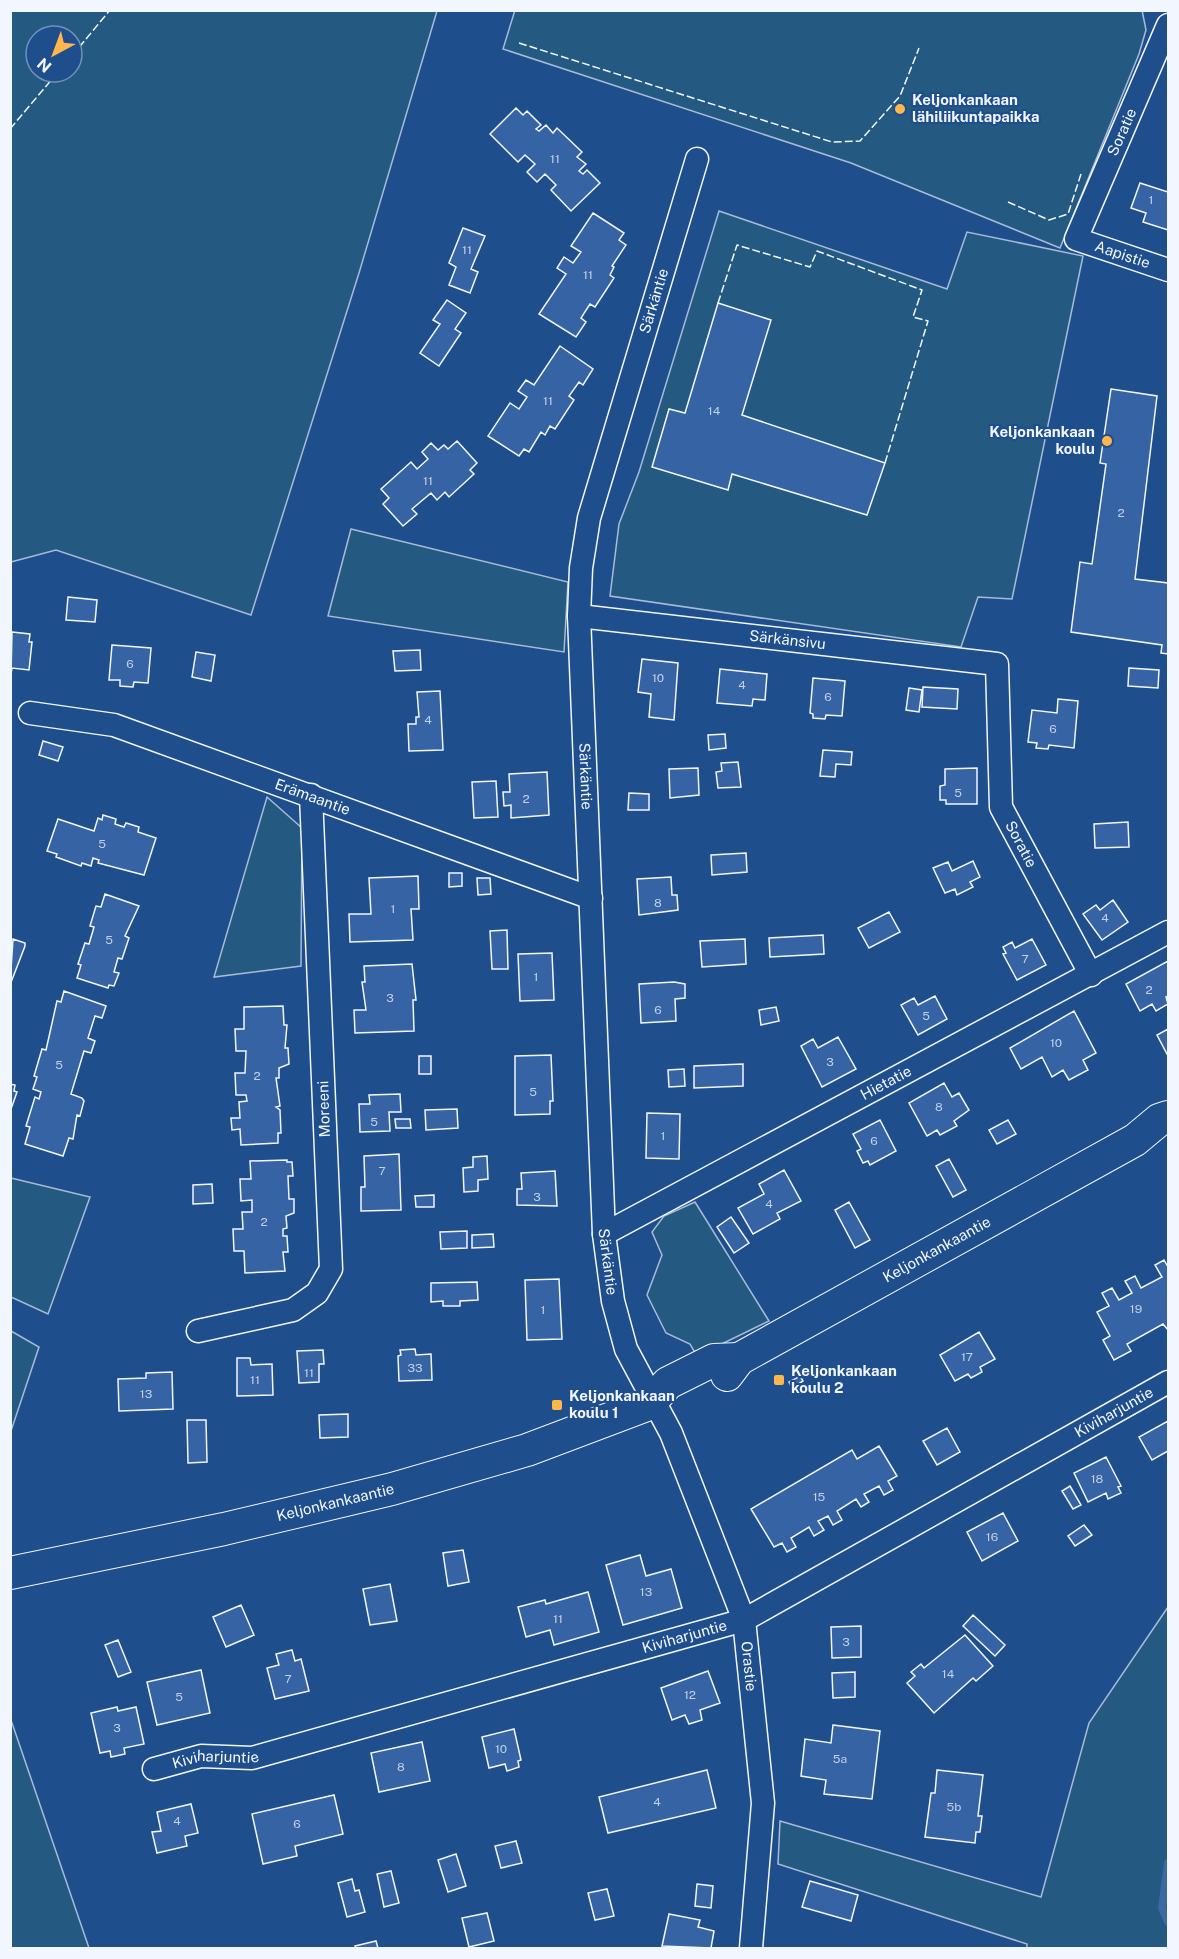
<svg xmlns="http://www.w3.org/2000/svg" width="1179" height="1959" font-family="'Public Sans',sans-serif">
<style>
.green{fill:#245a82;stroke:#a8bbd7;stroke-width:1.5;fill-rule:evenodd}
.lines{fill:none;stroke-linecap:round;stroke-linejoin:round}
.stream{stroke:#3b69a3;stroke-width:8}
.building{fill:#3563a3;stroke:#f2f6ff;stroke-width:1.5}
.minor-casing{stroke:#f2f6ff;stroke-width:25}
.secondary-casing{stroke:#f2f6ff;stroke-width:34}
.minor{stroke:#1f4e8c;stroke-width:22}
.secondary{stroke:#1f4e8c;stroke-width:32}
.fence{stroke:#f2f6ff;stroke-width:1.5;stroke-dasharray:8 3;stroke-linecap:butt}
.poi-dot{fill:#ffb74d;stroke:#1f4e8c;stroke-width:2}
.labels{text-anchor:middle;stroke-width:4.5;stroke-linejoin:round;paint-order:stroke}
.number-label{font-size:12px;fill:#c3d1e8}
.poi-label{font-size:15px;font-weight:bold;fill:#f2f6ff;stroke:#1f4e8c;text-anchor:start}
.street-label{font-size:15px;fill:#f2f6ff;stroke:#1f4e8c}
</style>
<rect width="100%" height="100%" fill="#1f4e8c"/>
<path class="green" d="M11 10 437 11 359 273 251 615 56 550 11 562ZM36 36H72V72H36Z
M515 10H1142L1146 30 1139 54 1060 248 851 163 503 49Z
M719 211 947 289 967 232 1083 256 1012 599 978 597 961 647 610 596 619 524 639 472Z
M351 529 568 582 564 652 328 616Z
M267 797 302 828 301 966 214 977Z
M11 1178 90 1197 48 1314 11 1297Z
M695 1202 769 1321 697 1356 690 1344 666 1333 647 1295 662 1255 652 1232 664 1216Z
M11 1331 39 1347 11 1431Z
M1168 1607V1948H1027V1944L778 1864 780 1821 1041 1897 1089 1723Z
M11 1720 89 1948H11Z"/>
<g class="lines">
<path class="stream" d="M1168 1863 1162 1908 1168 1922"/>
</g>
<path class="building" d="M516 108 523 115 527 111 541 125 536 129 539 131 546 125 553 133 557 128 582 152 577 157 586 164 579 171 583 174 587 170 600 183 571 211 551 190 556 185 545 174 537 182 527 172 535 164 525 155 518 162 490 134Z
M1140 183 1168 192V230L1143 222 1146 213 1131 208Z
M593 213 624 233 619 240 626 245 612 266 614 267 610 275 614 278 595 307 590 304 581 318 586 322 576 337 539 314 566 274 557 268 564 257 573 263 581 252 571 246Z
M463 228 485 236 471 269 478 272 470 293 449 285 456 267 449 263Z
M447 300 466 313 455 329 461 333 439 366 420 353 440 324 433 320Z
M718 303 771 320 742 415 885 463 867 515 732 474 728 490 652 467 669 409 685 413Z
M560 346 593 369 583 385 579 382 569 396 574 400 555 429 550 426 545 435 541 432 529 452 524 449 519 456 488 436 510 403 519 409 527 397 518 391 526 380 534 385Z
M1111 389 1157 396 1135 579 1168 583V654L1161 653 1162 645 1071 632 1080 562 1092 564 1106 464 1100 463Z
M457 441 477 463 470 470 474 474 449 497 445 492 437 500 431 493 412 509 417 514 403 526 383 504 389 498 381 489 411 462 417 469 428 459 422 452 431 443 438 450 444 445 448 449Z
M68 597 97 600 95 622 66 620Z
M12 632 30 634 29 642H32L29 670 12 668 11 674Z
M112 645 151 648 148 683 134 682 133 687 120 686V680H109Z
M420 650 421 670 395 671 393 651Z
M196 652 215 655 211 681 192 677Z
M642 659 678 663 674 720 649 717 651 694 638 692Z
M1129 668 1159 670 1158 688 1128 686Z
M720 669 767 674 765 700 753 699 752 706 717 703Z
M813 678 845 681 842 716 826 715 825 719 813 718V714L810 713Z
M923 687 958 689 957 709 922 707Z
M909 688 922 690 919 712 906 710Z
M440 691 443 750 409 751 408 724H416V717H419L417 692Z
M1058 699 1078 701 1074 748 1049 745 1048 749 1036 748 1037 743 1028 742 1032 710 1057 713Z
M725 734 726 748 709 750 708 735Z
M43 741 63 747 58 761 39 755Z
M823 750 852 752 851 765 836 764 835 777 820 776Z
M738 762 741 787 718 788 716 772 722 771 721 763Z
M698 768 699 795 670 798 669 769Z
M977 768V804H946V800H940V786L945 785V769Z
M547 772 549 815 511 818V805L504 806 503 792H510L509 774Z
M496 781 498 817 474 818 472 782Z
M629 793 649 794V810H628Z
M103 815 116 819 115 824 124 827 126 823 139 827 138 832 156 838 144 875 98 863 99 860 93 858 91 866 82 863 81 866 56 857 57 854 47 851 58 819 94 831 98 818 102 820Z
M1128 822 1129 847 1095 848 1094 824Z
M746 853 747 872 712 875 711 855Z
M973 861 980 877 970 882 973 887 957 895 955 889 945 893 933 868 948 862 952 871Z
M449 873H462V886L449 887Z
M418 876 419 909H411L413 940 350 942 349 914H371L369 878Z
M671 877 672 895H677L678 910 639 915 637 879Z
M477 878H490L491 894 478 895Z
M105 894 139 906 125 936 129 938 122 959 118 958 114 972 119 973 114 986 109 985 108 988 77 978 81 965 78 964 85 943 89 944 94 927 90 926 96 906 101 907Z
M1113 900 1128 922 1102 940 1083 914 1096 905 1100 910Z
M889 912 900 932 869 948 858 928Z
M507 930 508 969H492L490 931Z
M823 935 824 954 770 957 769 938Z
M13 939 25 943V946L10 985Z
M745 939 746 964 702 967 700 941Z
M1032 939 1046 965 1017 980 1003 954 1006 953 1003 947 1012 942 1015 948Z
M552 953 554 1000 520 1001 518 954Z
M1168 961V996L1166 997 1168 1004 1156 1011 1152 1004 1140 1011 1126 984Z
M412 964 416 1000H413L414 1031 355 1033 354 1010H366L362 982H365L364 966Z
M674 982 685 984V998L675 999 676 1021 641 1023 639 984Z
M64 991 106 1006 102 1018 95 1016 88 1038 95 1041 91 1053 84 1051 71 1094 82 1098 84 1101 80 1116 77 1115 73 1139 69 1138 63 1156 25 1144 30 1127 26 1126 35 1097 39 1099 41 1092 33 1089 37 1077 34 1076 42 1049 46 1050 57 1001 61 1002Z
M935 996 947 1019 918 1035 901 1005 914 998 918 1005Z
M283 1006 284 1025H287L285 1048H288L289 1064 279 1068V1078H276L280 1106 276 1107 280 1110 281 1133H278V1143L241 1145 240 1129 232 1130 231 1118H240L239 1102 247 1101 246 1095H236L235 1073H245L246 1051H236L235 1029H244V1007Z
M776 1007 779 1021 761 1025 759 1010Z
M1074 1011 1096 1053 1083 1060 1088 1070 1069 1080 1063 1070 1052 1077 1042 1057 1021 1069 1010 1048Z
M1168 1029V1053L1167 1054 1157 1035Z
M838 1037 856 1069 822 1087 801 1046 813 1039 818 1048Z
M551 1055 553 1101H550V1114L515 1115V1056Z
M419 1056H431V1074H419Z
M743 1064V1086L694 1088V1066Z
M684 1069 685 1086 669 1087 668 1070Z
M944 1083 952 1097 959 1093 969 1110 954 1121 957 1126 940 1135 937 1130 927 1136 909 1103Z
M10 1084 15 1085 14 1091 17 1092 10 1112Z
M400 1094 401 1112H389L390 1131 360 1132 359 1104H370L369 1095Z
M457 1109 458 1128 426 1130 425 1110Z
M647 1113 680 1114 679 1159 646 1158Z
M395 1119H410L411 1128H396Z
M880 1120 896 1151 870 1165 868 1161 863 1163 857 1151 861 1149 853 1134Z
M1008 1120 1016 1134 997 1144 989 1130Z
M399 1154 401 1210 361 1211V1187H365L364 1156Z
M487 1156 488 1179 478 1180V1191L464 1192 463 1168 473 1167V1157Z
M949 1159 966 1190 953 1197 936 1166Z
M287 1160V1162H292L293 1176H288L289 1199H294V1213L286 1216 287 1228 283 1229V1236H287L288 1252H283L285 1271 245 1273 244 1251H234L233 1229H243L242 1212H252V1200L241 1201 240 1179H251L250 1161Z
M784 1170 801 1201 777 1213 780 1219 753 1234 738 1208 764 1194 759 1184Z
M555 1171 557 1206 517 1205V1189H522L521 1173Z
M212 1184 213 1203 193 1204V1185Z
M434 1195V1207H416L415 1196Z
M849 1202 870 1240 855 1248 835 1210Z
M731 1217 749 1243 734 1253 717 1227Z
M467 1231V1248L441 1249 440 1232Z
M493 1234 494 1247 472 1248V1235Z
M1164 1260 1168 1267V1330L1163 1324 1127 1344 1131 1351 1114 1360 1103 1340 1110 1336 1097 1312 1109 1306 1102 1293 1112 1288 1119 1300 1132 1293 1125 1281 1135 1276 1141 1288 1162 1277 1155 1265Z
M559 1279 562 1339 527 1340 525 1280Z
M477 1282 478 1300 460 1301V1306H443V1301L431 1302V1283Z
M979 1332 995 1359 980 1367 982 1372 971 1378 968 1374 955 1381 940 1355Z
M415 1349 416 1355 431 1354 432 1380 399 1381 398 1356 401 1355 400 1350Z
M323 1350 324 1364H319V1382L299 1383 297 1351Z
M237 1358H250L251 1365 272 1364 273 1395 237 1396Z
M172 1372 173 1409 119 1411 118 1379 146 1378V1373Z
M800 1376 803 1381 792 1388 789 1382Z
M348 1414V1437L320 1438 319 1415Z
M187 1420H206L207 1462 188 1463Z
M1168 1421V1451L1152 1460 1139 1437Z
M947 1428 960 1452 937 1465 923 1441Z
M879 1446 897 1476 888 1481 893 1490 884 1495 879 1486 864 1494 869 1502 861 1507 856 1499 837 1511 842 1520 833 1525 828 1516 818 1521 824 1530 814 1536 809 1527 791 1538 796 1547 787 1552 782 1543 774 1547 751 1509 852 1450 857 1459Z
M1106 1457 1121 1486 1118 1487 1121 1493 1108 1499 1106 1493 1088 1502 1074 1473Z
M1070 1486 1081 1505 1073 1509 1062 1491Z
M1003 1513 1018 1541 982 1561 967 1532Z
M1084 1525 1092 1535 1075 1546 1068 1536Z
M463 1550 469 1582 448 1586 443 1553Z
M640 1555 646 1576 671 1569 682 1608 623 1625 606 1565Z
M390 1584 397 1621 370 1625 363 1589Z
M588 1592 599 1632 554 1645 550 1630 526 1637 518 1607 545 1600 546 1604Z
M241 1605 254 1635 226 1647 213 1617Z
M973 1615 1005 1645 995 1656 963 1626Z
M861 1626V1657L832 1658 831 1627Z
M965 1635 993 1666 976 1681 973 1678 934 1713 907 1683 915 1676 911 1672 921 1664 924 1668Z
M118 1640 131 1672 118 1677 105 1645Z
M292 1650 295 1661 301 1659 309 1691 275 1699 267 1668 279 1665 276 1654Z
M201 1670 210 1713 157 1725 147 1682Z
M708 1671 720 1703 700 1710 702 1720 689 1724 685 1715 672 1720 661 1688Z
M855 1672V1697L833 1698 832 1673Z
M117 1707 118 1711 136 1707 144 1744 124 1748 125 1754 111 1757 110 1751 100 1753 91 1713Z
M833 1725 880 1731 872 1799 824 1794 826 1780 801 1776 805 1739 831 1743Z
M514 1729 521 1760 518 1761 519 1767 507 1771 505 1764 489 1768 482 1737Z
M422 1742 430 1781 379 1792 371 1753Z
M707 1770 716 1808 608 1833 599 1797Z
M937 1770 983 1775 978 1816H982L980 1832H976L975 1843 925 1837 931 1793H935Z
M334 1795 343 1834 295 1846 297 1856 263 1864 252 1814Z
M191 1804 198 1833 185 1836 187 1846 157 1853 152 1832 161 1831 157 1812Z
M516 1841 522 1863 501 1868 495 1846Z
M456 1854 466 1886 448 1892 438 1860Z
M391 1871 399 1903 384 1907 377 1874Z
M352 1879 355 1891 359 1890 365 1912 347 1917 338 1883Z
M810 1881 858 1895 851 1921 802 1907Z
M697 1884 713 1886 711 1908 695 1906Z
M607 1889 614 1916 595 1920 588 1893Z
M487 1913 494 1941 469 1947 462 1918Z
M669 1914 700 1920 698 1927 714 1931 711 1948 662 1946Z
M376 1941 378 1948H356L355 1946Z"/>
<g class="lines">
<g class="minor-casing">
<g id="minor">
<path id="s1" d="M1168 25 1076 239 1168 270"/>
<path id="s2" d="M697 159 589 518 581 568 579 616 604 1234 613 1301 626 1349 671 1433 744 1620 763 1803 751 1948"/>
<path id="s3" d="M579 616 997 664 1001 807 1091 975"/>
<path id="s4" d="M30 713 114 725 591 898"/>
<path id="s5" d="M604 1234 1168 932"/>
<path d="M198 1331 293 1310 317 1293 331 1269 311 795"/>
<path id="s6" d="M154 1769 201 1756 252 1758 744 1620 1168 1382"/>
</g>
</g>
<g class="secondary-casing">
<g id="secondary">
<path id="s7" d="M727 1375 739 1359 1135 1140 1159 1120 1168 1117"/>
<path id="s8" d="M10 1573 224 1529 392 1489 527 1450 649 1404 668 1383 714 1360 739 1359"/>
</g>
</g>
<use href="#minor" class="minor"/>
<use href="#secondary" class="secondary"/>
<path class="fence" d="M519 43 832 142 860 141 900 96 919 48
M72 56 110 10
M10 129 58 72
M1008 202 1049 220 1068 214 1081 174
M718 303 737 245 810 267 817 251 922 290 913 317 928 321 885 463"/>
</g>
<g class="poi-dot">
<circle cx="900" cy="109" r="6"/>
<circle cx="1107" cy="441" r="6"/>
<rect x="773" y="1374" width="12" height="12" rx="3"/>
<rect x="551" y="1399" width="12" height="12" rx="3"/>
</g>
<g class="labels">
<g class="number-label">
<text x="555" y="163">11</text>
<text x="1151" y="204">1</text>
<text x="467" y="254">11</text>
<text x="588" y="279">11</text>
<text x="548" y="405">11</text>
<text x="714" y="415">14</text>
<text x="428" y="485">11</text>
<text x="1121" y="517">2</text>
<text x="130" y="668">6</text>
<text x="658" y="682">10</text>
<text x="742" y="689">4</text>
<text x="828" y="701">6</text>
<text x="428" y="724">4</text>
<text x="1053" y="733">6</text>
<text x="958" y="797">5</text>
<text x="526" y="803">2</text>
<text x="102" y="848">5</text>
<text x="658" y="907">8</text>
<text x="393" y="913">1</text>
<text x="1105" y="922">4</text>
<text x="109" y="944">5</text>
<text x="1025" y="963">7</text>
<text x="536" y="981">1</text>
<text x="1149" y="994">2</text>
<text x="390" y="1002">3</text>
<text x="658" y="1014">6</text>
<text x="926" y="1020">5</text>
<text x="1056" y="1047">10</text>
<text x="830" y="1066">3</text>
<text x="59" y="1069">5</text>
<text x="257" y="1080">2</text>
<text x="533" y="1096">5</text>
<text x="939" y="1111">8</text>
<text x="374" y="1126">5</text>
<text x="663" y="1140">1</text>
<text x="874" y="1145">6</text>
<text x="382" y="1175">7</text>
<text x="537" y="1201">3</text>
<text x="769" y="1208">4</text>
<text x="264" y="1226">2</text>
<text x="1136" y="1313">19</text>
<text x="543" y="1314">1</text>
<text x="967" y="1361">17</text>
<text x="415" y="1372">33</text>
<text x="309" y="1377">11</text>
<text x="255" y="1384">11</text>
<text x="146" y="1398">13</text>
<text x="1097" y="1483">18</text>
<text x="819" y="1501">15</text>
<text x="992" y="1541">16</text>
<text x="646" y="1596">13</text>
<text x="558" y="1623">11</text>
<text x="846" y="1646">3</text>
<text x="948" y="1678">14</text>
<text x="288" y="1683">7</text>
<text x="690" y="1699">12</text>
<text x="179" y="1701">5</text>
<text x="117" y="1732">3</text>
<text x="501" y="1753">10</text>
<text x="840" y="1763">5a</text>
<text x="401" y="1771">8</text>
<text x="657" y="1806">4</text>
<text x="954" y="1811">5b</text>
<text x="177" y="1825">4</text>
<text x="297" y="1828">6</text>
</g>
<g class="poi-label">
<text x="912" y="105">Keljonkankaan<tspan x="912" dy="17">lähiliikuntapaikka</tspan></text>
<text x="1095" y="437" text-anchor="end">Keljonkankaan<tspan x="1095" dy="17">koulu</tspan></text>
<text x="791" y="1376">Keljonkankaan<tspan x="791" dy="17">koulu 2</tspan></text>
<text x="569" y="1401">Keljonkankaan<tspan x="569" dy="17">koulu 1</tspan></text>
</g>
<g class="street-label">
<text transform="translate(1122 132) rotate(-66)" y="5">Soratie</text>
<text dy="5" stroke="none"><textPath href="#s1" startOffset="282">Aapistie</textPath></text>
<text transform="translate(654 301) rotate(-73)" y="5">Särkäntie</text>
<text dy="5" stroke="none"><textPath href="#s3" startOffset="210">Särkänsivu</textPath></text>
<text dy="5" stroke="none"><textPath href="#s2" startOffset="634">Särkäntie</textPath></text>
<text dy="5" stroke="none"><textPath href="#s4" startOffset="296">Erämaantie</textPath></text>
<text dy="5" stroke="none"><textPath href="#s3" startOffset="606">Soratie</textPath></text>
<text dy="5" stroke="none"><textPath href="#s5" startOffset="320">Hietatie</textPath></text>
<text transform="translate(324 1109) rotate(-92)" y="5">Moreeni</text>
<text dy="5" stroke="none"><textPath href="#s7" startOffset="246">Keljonkankaantie</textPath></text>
<text dy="5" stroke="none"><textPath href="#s2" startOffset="1120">Särkäntie</textPath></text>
<text dy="5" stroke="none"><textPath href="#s6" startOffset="1035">Kiviharjuntie</textPath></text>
<text dy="5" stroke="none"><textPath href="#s8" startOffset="333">Keljonkankaantie</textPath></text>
<text dy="5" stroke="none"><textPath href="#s6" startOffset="549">Kiviharjuntie</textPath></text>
<text dy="5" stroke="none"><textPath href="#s2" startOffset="1552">Orastie</textPath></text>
<text dy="5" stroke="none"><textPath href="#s6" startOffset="63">Kiviharjuntie</textPath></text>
</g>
</g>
<rect width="1179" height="1959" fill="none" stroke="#f2f6ff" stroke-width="24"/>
<g transform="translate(54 54) rotate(221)"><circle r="28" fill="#1f4e8c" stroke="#7391ba" stroke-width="1.5"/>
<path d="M0-4.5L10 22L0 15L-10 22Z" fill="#ffb74d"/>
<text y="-9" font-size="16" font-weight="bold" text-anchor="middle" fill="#f2f6ff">N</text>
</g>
</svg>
